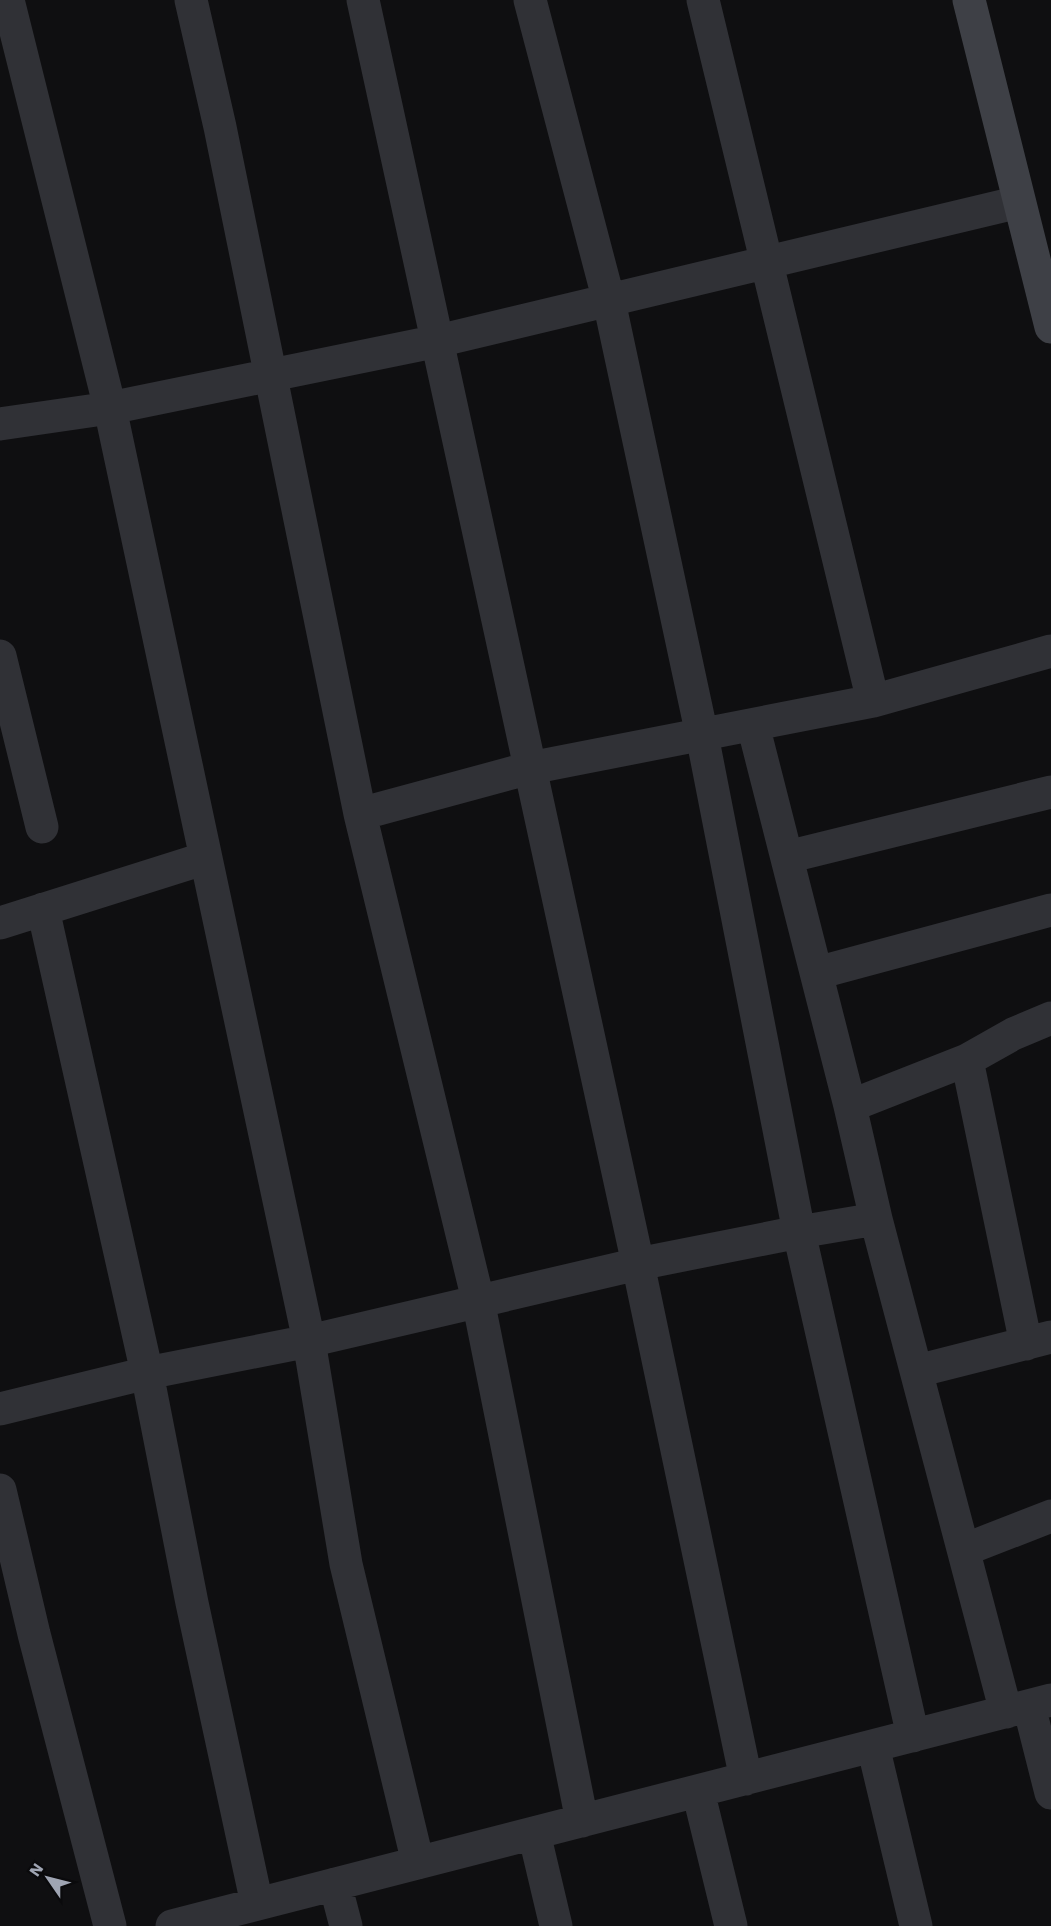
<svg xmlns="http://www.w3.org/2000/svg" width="1051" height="1926" font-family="'Work Sans',sans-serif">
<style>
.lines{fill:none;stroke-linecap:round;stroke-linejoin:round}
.street{stroke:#303136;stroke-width:33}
.secondary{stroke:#3e4046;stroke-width:33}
</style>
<rect width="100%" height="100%" fill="#0f0f11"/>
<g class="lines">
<path class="street" d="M8 0 110 408 309 1341 346 1564 418 1863
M191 0 220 127 360 814 478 1300 582 1821
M363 0 638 1264 746 1779
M530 0 609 301 702 735 799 1232 913 1736
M703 0 873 701
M0 424 110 408 438 341 1019 202
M0 656 42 827
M753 725 850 1106 876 1219 1006 1712
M360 814 530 768 873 701 1051 651
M787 857 1051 792
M43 909 147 1373 192 1603 257 1904
M0 923 206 858
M817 973 1051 910
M967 1060 1026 1344
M850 1106 967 1060 1013 1034 1051 1018
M917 1371 1051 1337
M0 1409 147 1373 309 1341 638 1264 799 1232 876 1219
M0 1490 34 1634 110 1926
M964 1550 1051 1516
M1029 1706 1051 1793
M873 1746 916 1926
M698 1791 731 1926
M534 1833 556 1926
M335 1884 346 1926
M172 1926 1051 1700"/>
<path class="secondary" d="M969 0 1051 327"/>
</g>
<g transform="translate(48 1878) rotate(305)" stroke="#0a0a0c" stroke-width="4.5" paint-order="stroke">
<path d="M0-4.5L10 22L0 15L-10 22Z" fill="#9fa5b3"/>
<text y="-9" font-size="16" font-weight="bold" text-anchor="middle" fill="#9fa5b3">N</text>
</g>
</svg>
